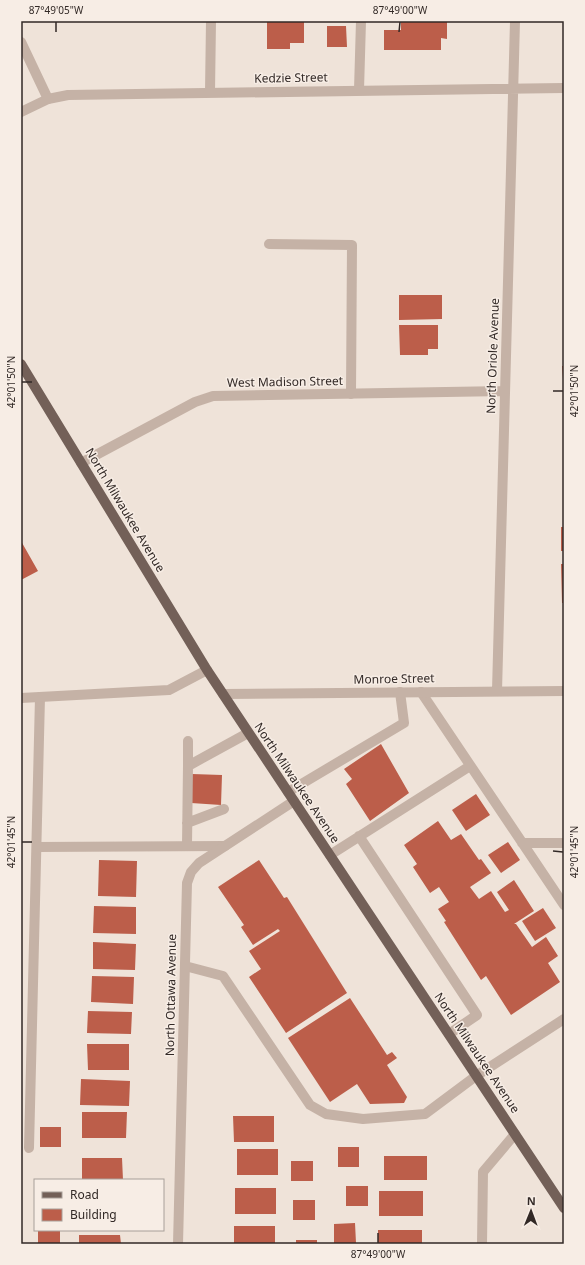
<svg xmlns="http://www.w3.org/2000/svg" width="585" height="1265" font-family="'Noto Sans',sans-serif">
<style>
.building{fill:#bc5e4a}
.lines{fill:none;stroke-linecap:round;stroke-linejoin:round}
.lane{stroke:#c5b2a6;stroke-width:10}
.street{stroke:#c5b2a6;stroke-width:10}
.primary{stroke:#736058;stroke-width:10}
.ticks{fill:none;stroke:#322926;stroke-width:1.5}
.labels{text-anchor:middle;stroke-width:3;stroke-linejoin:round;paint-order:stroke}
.street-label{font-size:12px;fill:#322926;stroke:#f7ede5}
.neatline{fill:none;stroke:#322926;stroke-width:1.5}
.ticks-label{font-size:10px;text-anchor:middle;fill:#322926}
</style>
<rect width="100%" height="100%" fill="#efe3d9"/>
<path class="building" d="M267 21H304V43H290V49H267Z
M401 21H447V39L441 38V50H384V30H401Z
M327 26H346L347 47H327Z
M399 295H442V319L399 320Z
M399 325H438V349H428V355H400Z
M562 366H564V379H563Z
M561 527H564V551H561Z
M21 541 38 571 21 580Z
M561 564H564V603H562Z
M381 744 409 793 370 821 346 784 352 779 344 769Z
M192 774 222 775 221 805 191 803Z
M476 794 490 815 466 831 452 810Z
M438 821 451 840 461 834 479 860 481 859 491 873 470 887 479 899 491 891 505 912 509 910 497 892 514 880 534 911 514 924H516L532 947 546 937 558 956 548 963 560 982 511 1015 486 976 481 980 444 922 446 921 438 909 449 902 439 887 430 893 413 867 417 864 404 845Z
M508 842 520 860 501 873 488 855Z
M99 860 137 861 136 897 98 896Z
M259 860 284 898 287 897 347 993 286 1033 249 977 261 969 249 951 280 931 278 929 253 945 241 927 244 925 218 887Z
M94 906 136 907V934L93 933Z
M543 908 556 928 535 941 522 921Z
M93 942 136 944 135 970 93 969Z
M92 976 134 977 133 1004 91 1002Z
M350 998 387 1055 392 1052 397 1058 387 1065 407 1097 404 1103 370 1104 357 1084 330 1102 288 1038Z
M88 1011 132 1012 131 1034 87 1033Z
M87 1044H129V1070H88Z
M81 1079 130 1081 129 1106 80 1105Z
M82 1112H127L126 1138H82Z
M233 1116H274V1142H234Z
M40 1127H61V1147H40Z
M338 1147H359V1167H338Z
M237 1149H278V1175H237Z
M384 1156H427V1180H384Z
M82 1158H122L123 1180H82Z
M291 1161H313V1181H291Z
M346 1186H368V1206H346Z
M235 1188H276V1214H235Z
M379 1191H423V1216H379Z
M293 1200H315V1220H293Z
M355 1223 356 1243H334V1224Z
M234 1226H275V1244H234Z
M38 1230H60V1244H38Z
M378 1230H422V1244H378Z
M79 1235H120L121 1244H79Z
M296 1240H317V1244H296Z"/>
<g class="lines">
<path class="lane" d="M21 42 48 99
M359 90 361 21
M269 244 352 245 351 394
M421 692 564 905
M188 741V766
M288 792 404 723 400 692
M187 823 224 809
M359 836 477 1015 449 1034
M522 843H564
M187 845 188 766 248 733
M37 847 225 846
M330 855 470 766
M185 966 223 976 310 1105 326 1114 363 1119 425 1114 476 1076
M29 1148 40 697"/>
<path class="street" d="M210 92 211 21
M21 112 48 99 68 95 564 88
M81 463 195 402 213 396 505 391
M497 691 515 21
M223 694 564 691
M21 698 169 690 207 670
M476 1076 564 1019
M178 1244 187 883 191 872 199 863 294 801
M482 1244 483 1172 515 1134"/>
<path class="primary" d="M21 364 207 670 564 1208"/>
</g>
<path class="ticks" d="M56 32V22M399 32 400 22M22 382H32M553 391H563M22 842H32M553 851 563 852M378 1243V1233"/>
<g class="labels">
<g class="street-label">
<text transform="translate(291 78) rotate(-1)" y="4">Kedzie Street</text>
<text transform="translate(493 356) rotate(-88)" y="4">North Oriole Avenue</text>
<text transform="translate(285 382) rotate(-1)" y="4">West Madison Street</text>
<text transform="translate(125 510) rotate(59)" y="4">North Milwaukee Avenue</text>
<text transform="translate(394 679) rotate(-1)" y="4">Monroe Street</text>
<text transform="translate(297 783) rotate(56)" y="4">North Milwaukee Avenue</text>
<text transform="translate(171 995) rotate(-89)" y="4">North Ottawa Avenue</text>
<text transform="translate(477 1053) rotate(56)" y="4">North Milwaukee Avenue</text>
</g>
</g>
<rect width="585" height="1265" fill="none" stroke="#f7ede5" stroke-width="44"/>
<rect x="34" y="1179" width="130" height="52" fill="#f7ede5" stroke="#a89f99"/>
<rect x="42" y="1192" width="20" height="6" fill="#736058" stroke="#a89f99"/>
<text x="70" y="1199" font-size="12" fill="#322926">Road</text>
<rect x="42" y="1209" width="20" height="12" fill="#bc5e4a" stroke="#a89f99"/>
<text x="70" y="1219" font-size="12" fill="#322926">Building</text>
<g transform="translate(531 1211) rotate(1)" stroke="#f7ede5" stroke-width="3" paint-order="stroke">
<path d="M0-3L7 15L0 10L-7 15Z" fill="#322926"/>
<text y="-6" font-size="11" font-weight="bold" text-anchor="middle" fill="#322926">N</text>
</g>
<rect x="22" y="22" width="541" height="1221" class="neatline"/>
<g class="ticks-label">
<text x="56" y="14">87°49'05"W</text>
<text x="400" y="14">87°49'00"W</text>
<text transform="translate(11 382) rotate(-90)" y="4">42°01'50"N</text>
<text transform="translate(574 391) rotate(-90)" y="4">42°01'50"N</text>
<text transform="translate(11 842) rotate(-90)" y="4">42°01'45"N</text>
<text transform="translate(574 852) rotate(-90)" y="4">42°01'45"N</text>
<text x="378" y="1258">87°49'00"W</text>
</g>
</svg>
